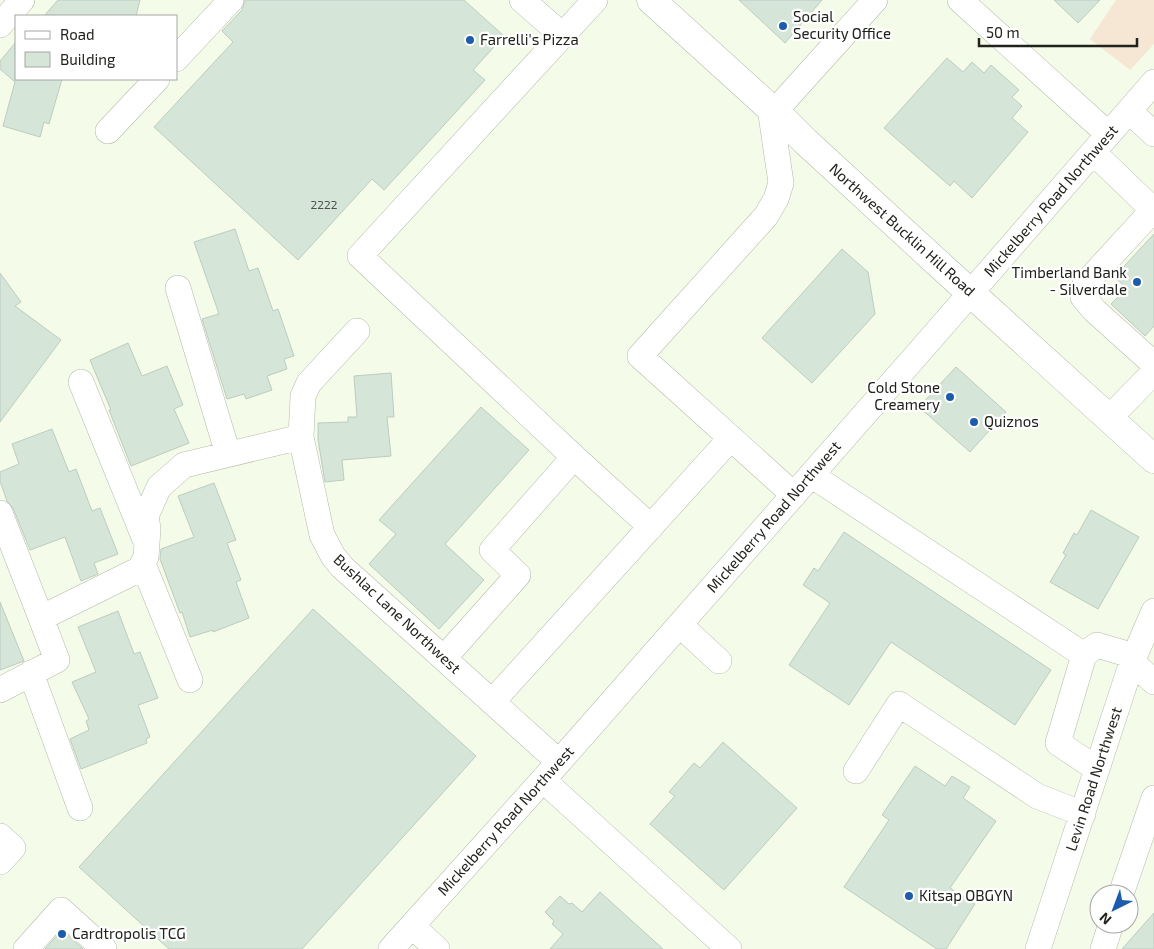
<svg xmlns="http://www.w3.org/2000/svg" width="1154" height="949" font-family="'Exo 2',sans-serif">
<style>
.green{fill:#f6e6d4}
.building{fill:#d5e5d8;stroke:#bdccc0}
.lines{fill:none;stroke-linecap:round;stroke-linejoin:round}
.minor-casing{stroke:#b4bbaa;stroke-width:26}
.major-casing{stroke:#b4bbaa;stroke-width:29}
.minor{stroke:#fff;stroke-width:25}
.major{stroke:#fff;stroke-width:28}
.poi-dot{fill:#1d5cad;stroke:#fff;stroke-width:2}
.labels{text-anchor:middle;stroke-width:4.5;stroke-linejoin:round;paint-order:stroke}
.number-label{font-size:12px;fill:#4d534b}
.poi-label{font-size:15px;fill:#20221c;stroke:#fff;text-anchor:start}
.street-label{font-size:15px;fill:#20221c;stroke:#fff}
</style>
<rect width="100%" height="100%" fill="#f4fbe9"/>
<path class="green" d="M1116 0H1154V44L1130 70 1090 39Z"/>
<path class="building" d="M58 0H140L136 16H44Z
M245 0H464L504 36 473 70 485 80 434 136 384 190 372 179 298 260 154 127 233 42 222 31 242 10Z
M739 0H822L785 43Z
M1054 0H1100L1078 23Z
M16 42V79H62L49 124 44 122 40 137 3 126 15 82 0 69V61Z
M947 58 963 72 972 62 984 73 991 65 1019 90 1012 97 1022 106 1012 118 1028 132 972 198 954 181 950 186 884 128Z
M235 229 249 271 258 268 273 311 278 309 294 356 284 359 287 369 267 376 272 390 246 399 244 394 227 399 202 319 219 314 194 242Z
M1154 234V326L1145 336 1111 304 1127 288 1114 277Z
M842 249 868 272 875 314 812 383 762 338Z
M0 273 21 302 15 306 61 340 0 422Z
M128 343 142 376 167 366 183 405 174 409 189 443 131 466 109 410H111L90 360Z
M956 367 1006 412 970 452 919 407Z
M391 373 394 417H387L391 456 342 460 344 480 325 482 318 440V423L348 422V417H357L354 376Z
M481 407 529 450 445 544 484 580 439 629 369 564 396 534 379 520Z
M52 429 69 472 76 469 92 511 100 508 118 554 94 563 98 574 81 581 65 537 30 550 13 508 7 501 0 481V472L19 464 12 444Z
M214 483 236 540 227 543 241 580 236 582 249 618 213 632V630L190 637 182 612 180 613 160 559 161 549 194 537 178 496Z
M1091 510 1139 537 1098 609 1050 582 1066 555 1063 553 1074 533 1077 535Z
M844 532 1051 670 1015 725 891 642 849 705 789 665 830 603 803 585 814 568 818 571Z
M0 602 24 661 0 670Z
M313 609 476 756 302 949H169L79 867Z
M118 611 134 654 140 652 158 698 138 705 150 737 146 739 147 743 81 769 70 739 89 730 86 721 89 719 72 682 96 672 78 627Z
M723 742 797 808 724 890 650 824 675 796 669 792 694 763 700 768Z
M915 766 945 786 952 776 970 787 963 798 996 821 950 888 975 904 946 949H937L844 887 889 820 882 815Z
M600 892 663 949H550L563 934 552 924 554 921 545 912 560 896 569 904 572 903 582 912Z
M1154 913V949H1122Z
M62 930 83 949H45Z"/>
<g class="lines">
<g class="minor-casing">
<path id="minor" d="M522 0 562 35
M595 0 360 256 574 457 651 527
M960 0 1108 134
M0 25 22 0
M176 59 231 0
M770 108 781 183 776 199 766 216 640 356 794 495
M775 111 875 0
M1129 111 1154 134
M108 131 157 79
M1093 152 1153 210 1085 284 1083 297 1095 311 1154 364
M178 288 228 454
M357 331 309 383 303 396 301 437 322 535 333 556 342 567 559 762
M81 382 144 537
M1109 418 1154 372
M811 475 1084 655 1097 645 1134 656
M0 513 41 618
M143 564 190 680
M680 625 719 661
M1084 655 1058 743 1097 769
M444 658 518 575 492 550 574 457
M1132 662 1154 682
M31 673 80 808
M0 690 57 660 41 618 140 569 146 557 148 529 146 516 159 487 184 465 301 437
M492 702 731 438
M856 771 899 704 1037 796 1083 814
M543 780 729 949
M0 836 13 848 0 862
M1121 894 1154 798
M412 926 437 949
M26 949 61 910 104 949
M391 949 559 762 935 334 1154 82
M1038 949 1132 662 1154 611
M1103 949 1111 924"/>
</g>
<g class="major-casing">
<path id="major" d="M651 0 770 108 775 111 805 141 942 267 1154 459"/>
</g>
<use href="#minor" class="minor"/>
<use href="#major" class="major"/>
</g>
<g class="poi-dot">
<circle cx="783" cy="26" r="5"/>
<circle cx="470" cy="40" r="5"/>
<circle cx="1137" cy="282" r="5"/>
<circle cx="950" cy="397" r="5"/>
<circle cx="974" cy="422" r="5"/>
<circle cx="909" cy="896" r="5"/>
<circle cx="62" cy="934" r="5"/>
</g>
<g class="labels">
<g class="number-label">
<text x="324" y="209">2222</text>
</g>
<g class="poi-label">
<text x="793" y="22">Social<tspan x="793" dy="17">Security Office</tspan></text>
<text x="480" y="45">Farrelli's Pizza</text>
<text x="1127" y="278" text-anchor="end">Timberland Bank<tspan x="1127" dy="17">- Silverdale</tspan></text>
<text x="940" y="393" text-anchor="end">Cold Stone<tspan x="940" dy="17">Creamery</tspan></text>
<text x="984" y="427">Quiznos</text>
<text x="919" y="901">Kitsap OBGYN</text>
<text x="72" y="939">Cardtropolis TCG</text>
</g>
<g class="street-label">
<text transform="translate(1051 201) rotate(-49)" y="5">Mickelberry Road Northwest</text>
<text transform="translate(902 230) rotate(42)" y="5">Northwest Bucklin Hill Road</text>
<text transform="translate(774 517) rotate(-49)" y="5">Mickelberry Road Northwest</text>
<text transform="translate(397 614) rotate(43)" y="5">Bushlac Lane Northwest</text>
<text transform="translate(1094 779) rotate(-72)" y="5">Levin Road Northwest</text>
<text transform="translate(506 821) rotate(-48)" y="5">Mickelberry Road Northwest</text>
</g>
</g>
<rect x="15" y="15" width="162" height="65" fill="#ffffff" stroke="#a6a7a4"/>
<rect x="25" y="31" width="25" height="8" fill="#ffffff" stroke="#a6a7a4"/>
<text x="60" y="40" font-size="15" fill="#20221c">Road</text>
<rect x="25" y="52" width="25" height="15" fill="#d5e5d8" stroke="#a6a7a4"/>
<text x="60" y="65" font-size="15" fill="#20221c">Building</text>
<g transform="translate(1114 909) rotate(222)"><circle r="24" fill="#ffffff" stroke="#a6a7a4"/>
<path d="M0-4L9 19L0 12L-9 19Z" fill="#1d5cad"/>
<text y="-8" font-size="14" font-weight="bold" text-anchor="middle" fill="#20221c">N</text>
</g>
<path d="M979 38v8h158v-8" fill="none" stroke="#20221c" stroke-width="2.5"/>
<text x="986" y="38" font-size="15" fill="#20221c" stroke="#ffffff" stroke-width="4" paint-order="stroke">50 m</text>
</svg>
